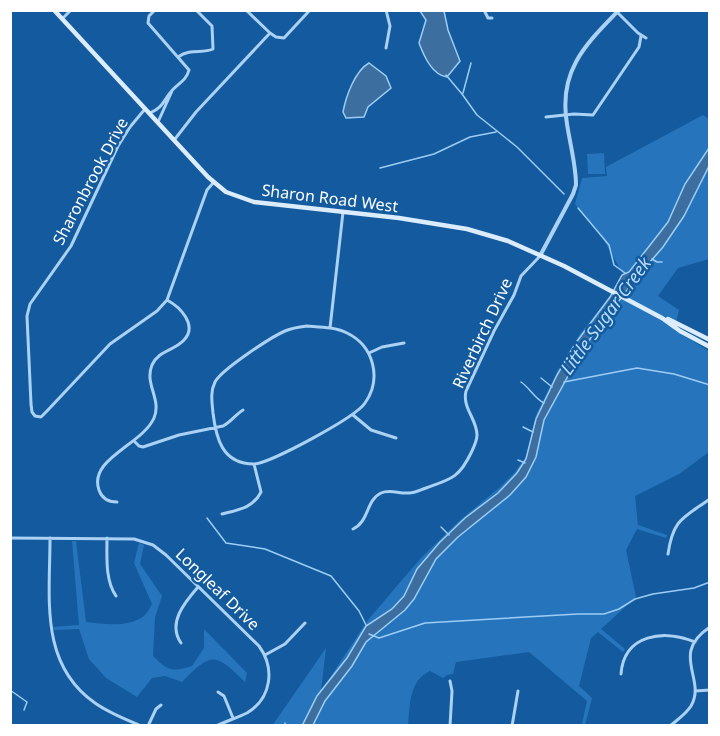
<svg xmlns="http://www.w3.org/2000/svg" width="720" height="736" font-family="'Noto Sans',sans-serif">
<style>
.green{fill:#2675bc}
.water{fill:#3c6e9f;stroke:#9dcdf7;stroke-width:1.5}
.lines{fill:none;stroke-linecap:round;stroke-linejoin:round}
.stream{stroke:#9dcdf7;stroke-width:1.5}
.minor{stroke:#abd1f4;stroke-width:3}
.tertiary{stroke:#abd1f4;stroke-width:4}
.secondary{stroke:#dbecfd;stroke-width:4.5}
.labels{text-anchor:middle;stroke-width:5;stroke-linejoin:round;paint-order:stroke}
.street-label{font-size:16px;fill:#fff;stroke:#135b9e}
.water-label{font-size:18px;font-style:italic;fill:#b8dbfa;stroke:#135b9e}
</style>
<rect width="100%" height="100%" fill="#135b9e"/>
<path class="green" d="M703 115 709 119V259L678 268 658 296 679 310 674 330 709 351V452L679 474 635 496 638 525 667 535 666 538 637 529 626 550 636 597 601 629 625 649 623 652 598 632 591 638 579 686 592 698 585 725 582 724 587 701 529 652 456 662 453 674 447 675 443 678 430 671C409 680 410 706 408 725L272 726 326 648 321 691 368 620 420 559 459 521 500 487 515 472 527 455 536 415 558 370 580 334 608 299H615L627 281 601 235 575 204 582 178 607 176 606 167Z
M604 153 605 174H588L587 154Z
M72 541H76L86 622C104 624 128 628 144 616 147 613 150 608 152 604L134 563 139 543 144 545 140 564 162 596 155 617 153 656C168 671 172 672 192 666L204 648V629L247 673 245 682C215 652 211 652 182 682L165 676 152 678 137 697 106 678 89 659 79 629 54 630 53 627 79 625Z"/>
<path class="water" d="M420 11H444L448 30 460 61 447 77C432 75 424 56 419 43L426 20Z
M369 63 386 76 391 88 368 107 364 117 346 118 343 112C346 96 355 71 369 63Z
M709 148V166L684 216 663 247 637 277 584 347 544 420 536 457 526 477 510 495 458 537 436 559 414 599 405 610 366 642 352 666 325 701 313 725 302 726 317 696 347 658 366 626 392 609 404 596 417 569 440 542 465 518 498 493 517 473 526 459 536 419 557 375 575 344 610 297 622 275 629 272 668 222 685 184Z"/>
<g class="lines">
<path class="stream" d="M446 75 462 94 477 115 517 147 564 194
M463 93 471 63
M380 168 434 154 470 137 496 132
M578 208 609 245 614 265 625 273
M652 259 657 262H662
M541 378 552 387
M521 382C530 388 534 398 544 403
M564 382 637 368 674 374 710 385
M523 427 533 432
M518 460 525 463
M207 518 226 543 265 549 331 576 359 611 366 625
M441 527 449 535
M369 634 379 638 425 623 578 614H604L619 609 635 599 653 594 694 588 710 582
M10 690 27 702 24 710
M285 726V723"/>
<path class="minor" d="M484 10 488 18H492
M617 12 638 33 646 38
M62 19 71 10
M270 33 276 37 284 38 310 10
M386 48 390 26 386 10
M178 57C191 48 202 54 213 49L212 26 196 10
M145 109 130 127 118 146 71 246 30 304 27 316 31 404 32 412 35 416 41 417 47 411 110 344 157 311 167 300 207 190 214 182
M150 113C162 108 163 102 170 93 176 84 186 82 189 70L148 23 149 16 155 10
M546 117 574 114 593 115 639 47 641 36
M158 122 172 91
M175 139 196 112 270 33 246 10
M307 326C320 327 335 327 347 333 374 346 382 379 365 403 356 417 271 463 254 464 222 464 216 438 213 413 212 402 210 392 215 382 221 370 271 337 285 331 292 328 299 327 307 326Z
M330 328 343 212
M369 353 382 347 404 343
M353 415 371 430 396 438
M135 442 139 446 143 447 179 435 223 426C231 422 235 415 243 410
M117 502C108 502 102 499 99 490 88 459 142 445 154 418 162 399 144 384 152 365 159 350 174 351 184 340 198 325 180 307 167 300
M222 514C238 510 253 508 261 492L254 464
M353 529C369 522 366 500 381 493 390 489 399 494 409 493 415 493 420 490 426 488 451 479 459 478 471 453 474 447 477 441 477 435 477 419 462 408 466 391L494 331 514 295 521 276 540 256
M10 538 134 539 153 545 166 555 259 646C275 668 272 698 247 713 237 718 226 721 216 726
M50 538C50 598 39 664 95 703 109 713 125 719 141 726
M107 538C107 557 105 580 116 596
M668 554C673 519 683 518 710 499
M181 643C167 623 185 602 198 587
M265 655 285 644 305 623
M621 674C624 634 664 629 695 642
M695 691 710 690
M218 692 224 696 233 718
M148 726 156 709 161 705
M450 726 452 691 450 681
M512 726 518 691
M670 726C677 720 686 714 691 706 707 679 669 654 710 627"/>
<path class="tertiary" d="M541 254 573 194 576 185C576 165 570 144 567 124 558 71 585 45 619 10"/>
<path class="secondary" d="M54 10 208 177 226 192 254 202 399 218 467 229 508 241 564 266 662 318 680 331 710 347
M668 319 710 340"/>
</g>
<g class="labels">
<g class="street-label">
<text transform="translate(90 181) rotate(-62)" y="6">Sharonbrook Drive</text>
<text transform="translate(330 198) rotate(7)" y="6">Sharon Road West</text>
<text transform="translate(482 333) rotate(-65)" y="6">Riverbirch Drive</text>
<text transform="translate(218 589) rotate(44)" y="6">Longleaf Drive</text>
</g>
<g class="water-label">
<text transform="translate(606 316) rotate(-54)" y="6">Little Sugar Creek</text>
</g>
</g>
<rect width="720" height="736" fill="none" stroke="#ffffff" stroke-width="24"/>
</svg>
